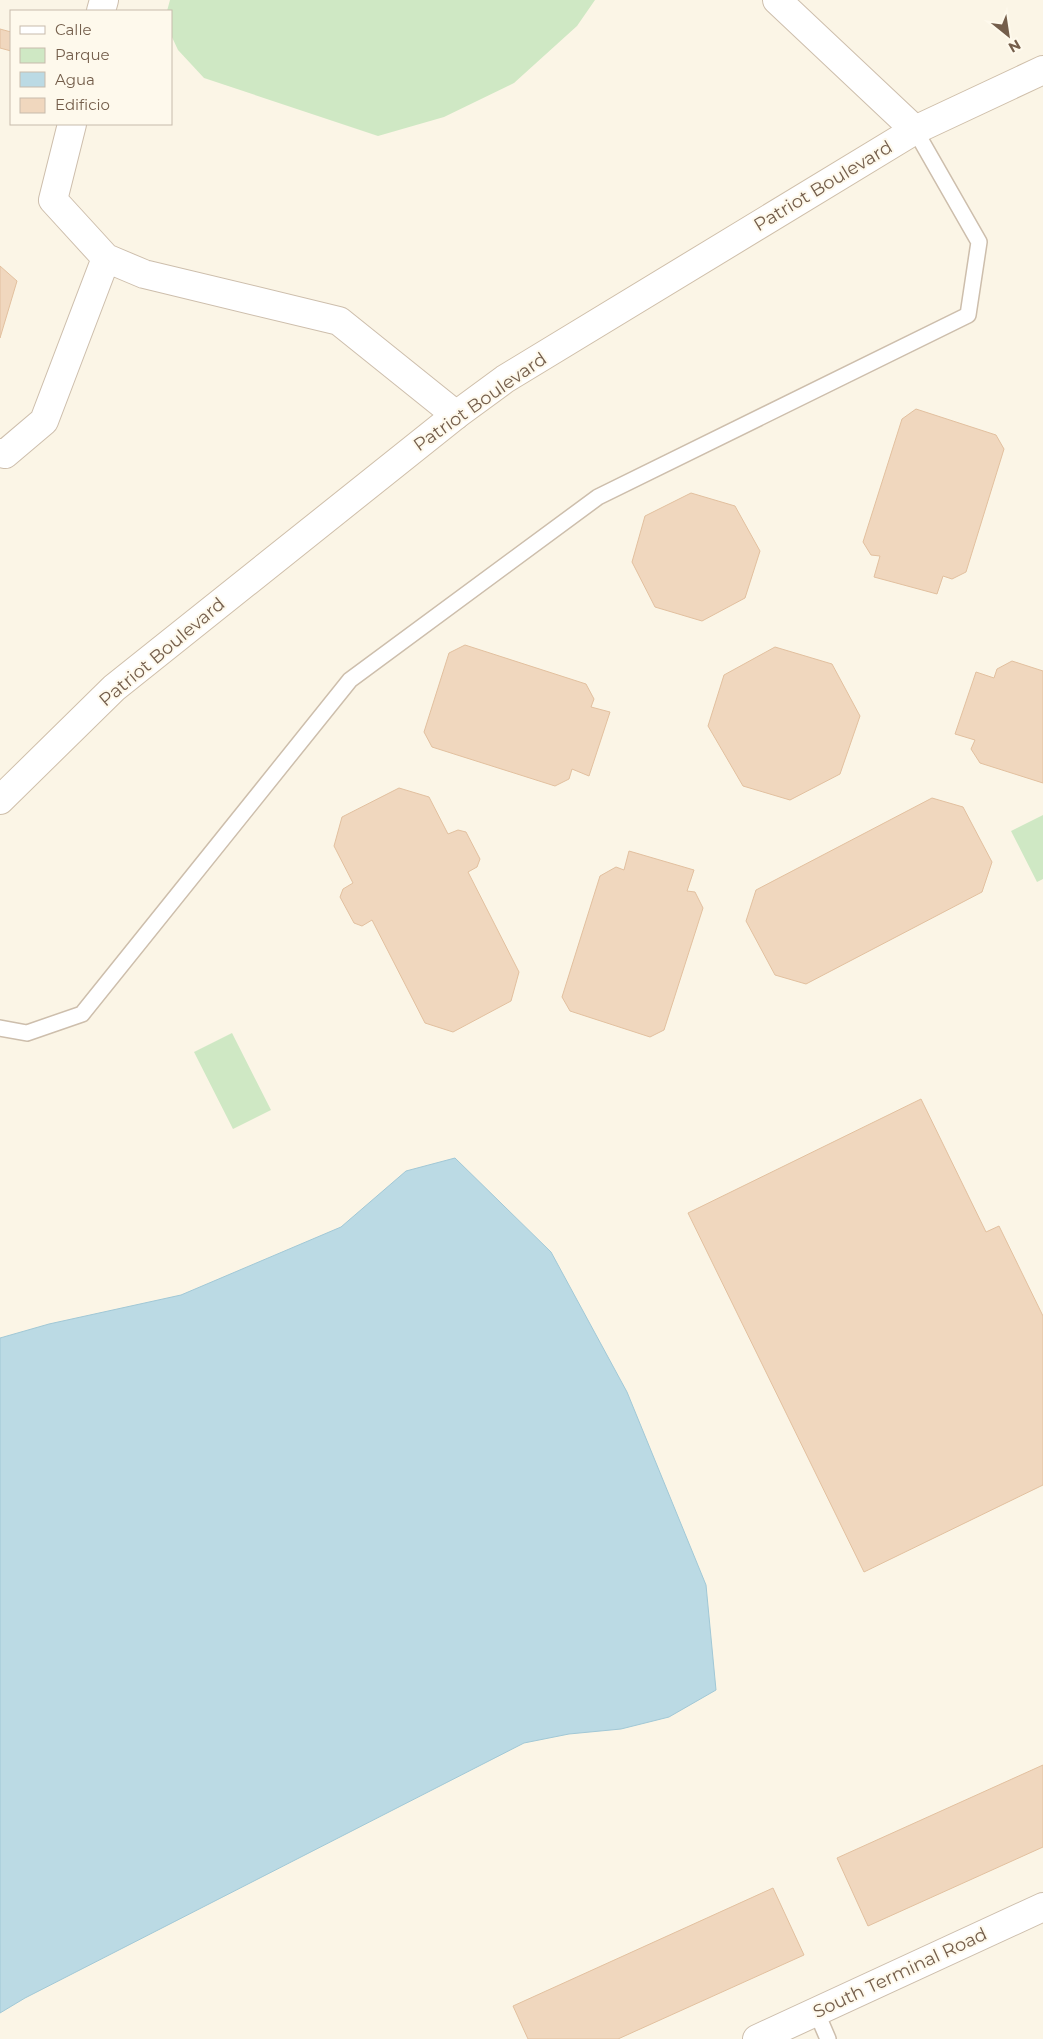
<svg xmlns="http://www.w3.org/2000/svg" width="1043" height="2039" font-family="Montserrat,sans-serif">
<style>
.green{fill:#cfe8c4}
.water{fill:#bbdae4;stroke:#a1c8d6}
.building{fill:#f0d7be;stroke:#e2c09f}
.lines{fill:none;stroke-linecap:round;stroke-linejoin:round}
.lane-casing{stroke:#cdbeac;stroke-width:18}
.street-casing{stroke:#cdbeac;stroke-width:30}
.secondary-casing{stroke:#cfbfaa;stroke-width:30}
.lane{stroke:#fff;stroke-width:15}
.street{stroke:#fff;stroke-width:28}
.secondary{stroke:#fff;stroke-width:28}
.labels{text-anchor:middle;stroke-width:4;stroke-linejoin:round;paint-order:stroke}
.street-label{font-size:18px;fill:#745e4b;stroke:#fef9ec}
</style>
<rect width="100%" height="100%" fill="#fbf5e6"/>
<path class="green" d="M170 0H595L577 26 514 83 444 117 378 136 204 78 178 50 171 35V11H167Z
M1043 815V879L1037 882 1011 831Z
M232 1033 271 1110 233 1129 194 1052Z"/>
<path class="water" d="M455 1158 551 1252 627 1392 706 1585 716 1690 669 1717 621 1729 569 1734 524 1743 25 1998 0 2013V1338L49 1324 181 1295 341 1227 406 1171Z"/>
<path class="building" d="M0 29 11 32V51L0 48Z
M0 266 17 281 0 338Z
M916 409 996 435 1004 449 966 572 952 579 943 576 937 594 874 577 880 556 871 555 863 542 902 419Z
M691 493 735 506 760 551 745 598 702 621 655 607 632 562 645 516Z
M465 645 586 684 594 699 591 707 610 712 589 776 572 769 569 779 555 786 432 747 424 732 449 653Z
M775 647 832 664 860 716 840 774 790 800 743 786 708 726 724 675Z
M1012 661 1043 671V783L980 763 971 749 975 740 955 734 976 672 994 678 997 669Z
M399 788 429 797 448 834 458 830 466 832 480 859 477 867 468 872 519 972 511 1001 453 1032 425 1023 372 920 362 926 354 923 340 897 343 889 353 883 334 846 342 817Z
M932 798 963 807 992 862 982 892 806 984 775 975 746 921 756 890Z
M629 851 694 870 687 891 695 892 703 908 664 1030 650 1037 570 1011 562 997 600 876 616 867 624 870Z
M921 1099 986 1232 999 1226 1043 1316V1485L864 1572 688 1213Z
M1043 1765V1847L868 1926 837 1858Z
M773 1888 804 1955 618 2039H528L513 2006Z"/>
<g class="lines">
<g class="lane-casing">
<path id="lane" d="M0 1028 27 1033 82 1014 350 680 598 497 968 315 979 242 915 130
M816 2011 828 2039"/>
</g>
<g class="street-casing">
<path id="street" d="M777 0 915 130
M101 11 104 0
M72 124 53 200 106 258 144 274 339 321 456 415
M0 453 5 454 44 421 106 258
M757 2039 1043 1907"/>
</g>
<g class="secondary-casing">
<path id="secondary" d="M0 800 114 688 456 415 505 379 915 130 1043 70"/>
</g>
<use href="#lane" class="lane"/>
<use href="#street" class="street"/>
<use href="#secondary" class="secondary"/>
</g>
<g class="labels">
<g class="street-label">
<text transform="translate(823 186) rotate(-31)" y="6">Patriot Boulevard</text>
<text transform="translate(480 402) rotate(-35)" y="6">Patriot Boulevard</text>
<text transform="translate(162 652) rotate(-40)" y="6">Patriot Boulevard</text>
<text transform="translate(900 1973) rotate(-25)" y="6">South Terminal Road</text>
</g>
</g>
<rect x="10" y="10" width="162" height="115" fill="#fef9ec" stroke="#c7bbac"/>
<rect x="20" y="26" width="25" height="8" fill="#ffffff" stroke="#c7bbac"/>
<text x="55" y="35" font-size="15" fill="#745e4b">Calle</text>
<rect x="20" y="48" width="25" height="15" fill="#cfe8c4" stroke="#c7bbac"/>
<text x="55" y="60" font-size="15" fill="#745e4b">Parque</text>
<rect x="20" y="72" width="25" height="15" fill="#bbdae4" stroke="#c7bbac"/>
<text x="55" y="85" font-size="15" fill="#745e4b">Agua</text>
<rect x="20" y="98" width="25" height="15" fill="#f0d7be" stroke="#c7bbac"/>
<text x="55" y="110" font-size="15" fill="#745e4b">Edificio</text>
<g transform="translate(1008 35) rotate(150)" stroke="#fef9ec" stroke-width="4" paint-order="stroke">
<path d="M0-4L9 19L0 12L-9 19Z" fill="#745e4b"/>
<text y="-8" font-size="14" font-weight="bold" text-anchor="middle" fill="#745e4b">N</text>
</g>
</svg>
